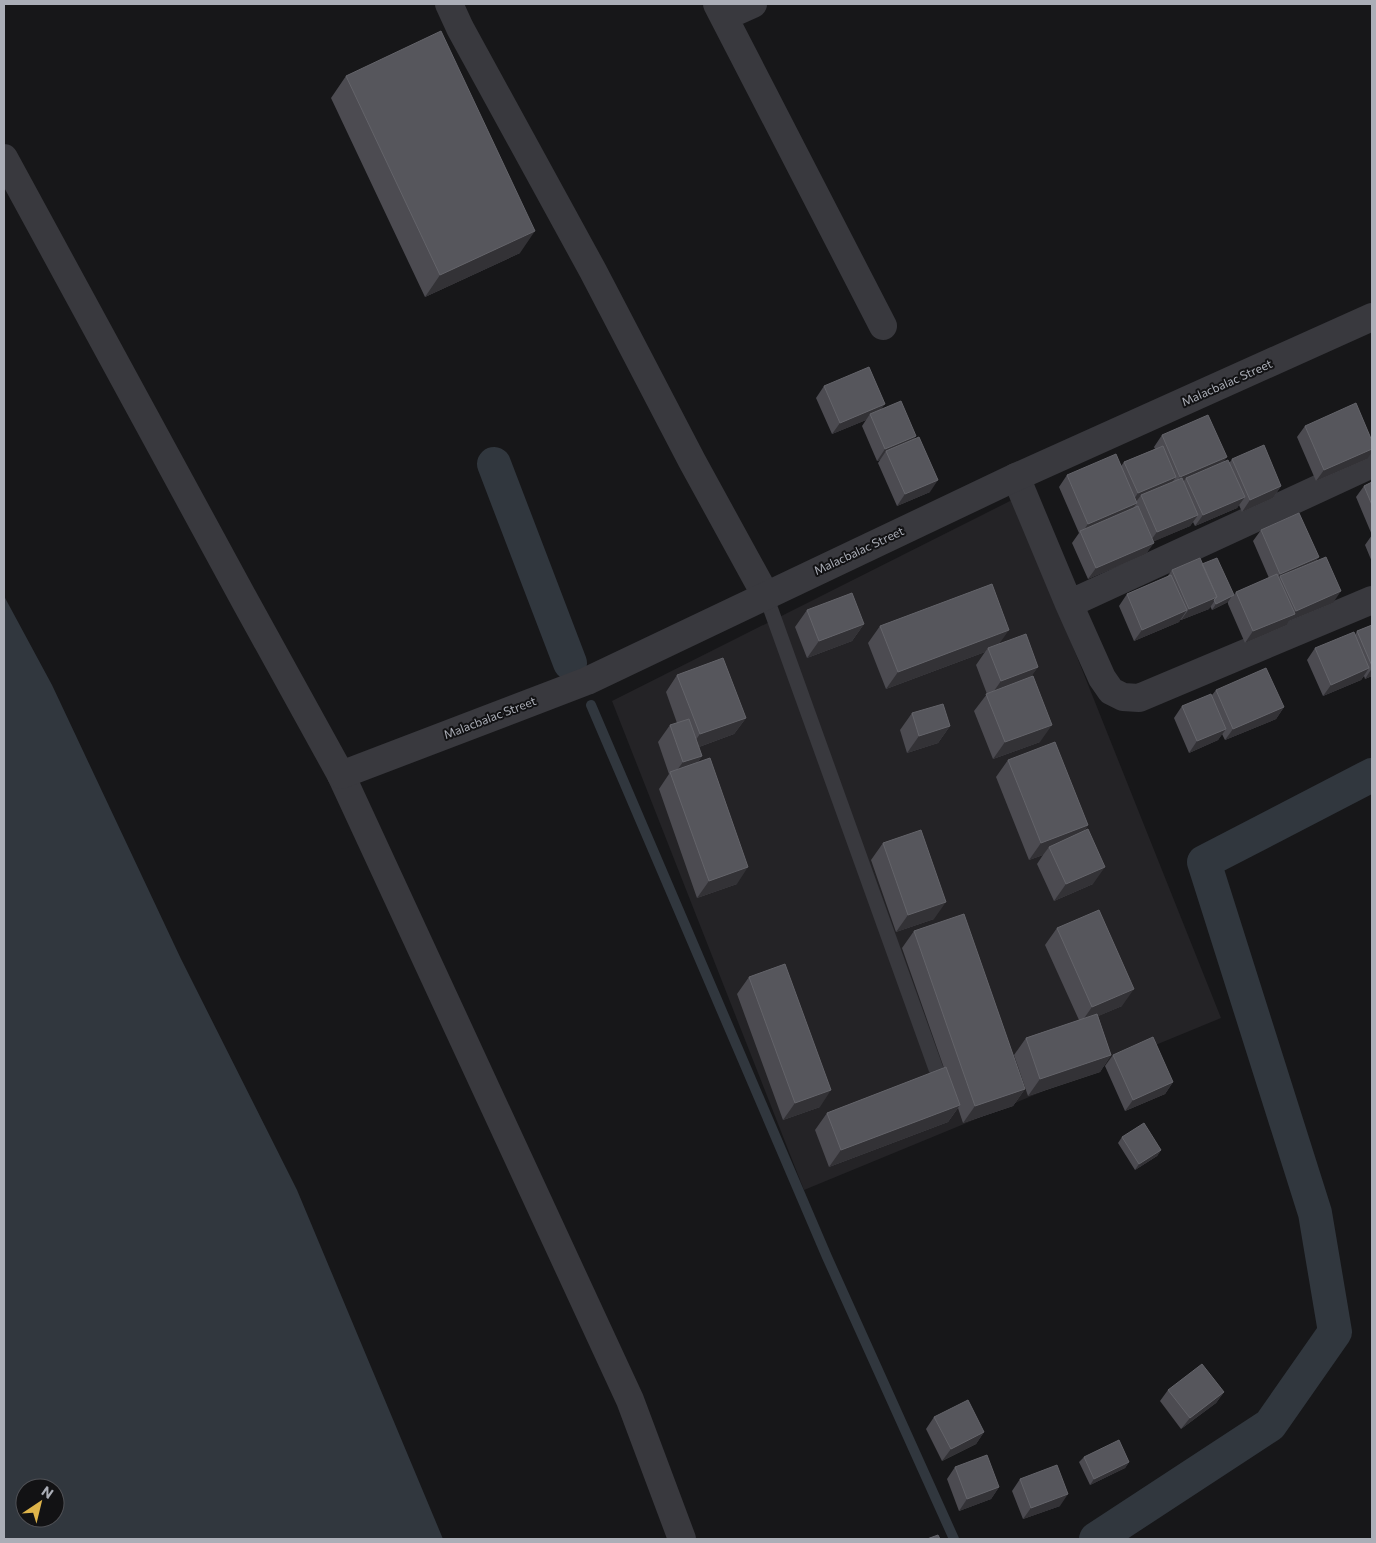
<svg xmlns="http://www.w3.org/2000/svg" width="1376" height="1543" font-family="Commissioner,sans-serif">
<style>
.built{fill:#242326}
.water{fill:#31373e;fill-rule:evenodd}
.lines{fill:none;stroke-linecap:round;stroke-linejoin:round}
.stream{stroke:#31373e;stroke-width:10}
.canal{stroke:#31373e;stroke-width:34}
.service{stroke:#39393e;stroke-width:15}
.minor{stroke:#39393e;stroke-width:28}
.tertiary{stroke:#39393e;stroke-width:28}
.wall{fill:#4c4b51}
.shaded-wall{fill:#333236}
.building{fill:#56565c;stroke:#64646a}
.labels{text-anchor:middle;stroke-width:4;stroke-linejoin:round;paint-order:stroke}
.street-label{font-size:12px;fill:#abaeb7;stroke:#121214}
</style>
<rect width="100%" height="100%" fill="#171719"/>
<path class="built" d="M1014 499 1221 1018 804 1190 612 701Z"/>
<path class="water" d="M4 596 52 685 181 959 297 1190 443 1539H4ZM25 1488H55V1518H25Z"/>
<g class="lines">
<path class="stream" d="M591 705 827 1257 954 1539"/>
<path class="canal" d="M494 464 570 663
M1096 1539 1270 1425 1335 1332 1315 1213 1204 862 1372 775"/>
<path class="service" d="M766 596 936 1069"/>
<path class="minor" d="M449 4 460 28 593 271 692 461 766 596
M717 4 883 326
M724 17 753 4
M1016 477 1069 604 1102 678 1111 691 1123 697 1139 698 1372 600
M1069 604 1372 464
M341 775 630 1400 682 1539"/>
<path class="tertiary" d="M4 158 245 601 341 775 587 681 1016 477 1372 317"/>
</g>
<path class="wall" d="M346 76 520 253 425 297 331 98Z
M824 386 881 410 916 436 914 439 930 492 897 506 878 463 880 460 877 461 862 426 866 420 832 434 816 398Z
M1305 426 1367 459 1316 481 1297 437Z
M1162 435 1224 462H1230L1232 459 1281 486 1273 498 1242 512 1239 505 1237 508 1195 526 1193 522 1190 526 1154 541 1146 554 1088 579 1072 543 1079 533 1059 487 1067 475 1121 466 1124 462 1155 449 1154 447Z
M1372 482V562L1365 545 1372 535 1356 497 1364 486Z
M1261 530 1317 560 1333 603 1289 621 1287 625 1245 643 1228 604V602L1212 610 1210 606 1209 609 1181 620H1180L1179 622 1134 641 1119 606 1127 594 1167 577 1172 570 1202 564 1234 595 1236 592 1269 578 1253 541Z
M807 610 864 624 852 641 807 658 795 627Z
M1372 625V676L1365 679 1364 676 1361 680 1323 696 1307 660 1315 648 1355 635 1357 631Z
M880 626 1000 643 1038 667 1030 677 1040 742 993 759 974 711 987 694 976 665 985 652 886 689 868 643Z
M677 675 746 718 734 734 699 747 702 756 697 763 737 884 697 898 659 789 669 774 658 742 670 725 677 723 666 692Z
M1216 690 1284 707 1276 719 1225 740 1222 734 1218 740 1189 753 1174 718 1182 706 1212 695Z
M912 713 950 726 938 743 907 753 900 730Z
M1008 760 1088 825 1084 831 1093 884 1054 901 1037 864 1043 855 1029 860 996 777Z
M883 843 934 919 896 932 871 860Z
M1057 928 1122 1006 1098 1016 1111 1055 1100 1072 1028 1096 1014 1055 1026 1038 1079 1020 1045 945Z
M914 931 1025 1089 1013 1106 963 1123 958 1108 948 1122 829 1167 815 1130 827 1113 944 1068 902 948Z
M749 977 820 1107 783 1120 737 994Z
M1113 1055 1173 1082 1165 1094 1125 1111 1105 1066Z
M1122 1137 1161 1150 1157 1156 1135 1170 1118 1143Z
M1168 1390 1224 1392 1216 1403 1181 1429 1160 1401Z
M934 1417 984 1432 976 1444 942 1461 926 1429Z
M1084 1457 1129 1462 1125 1468 1090 1485 1079 1462Z
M955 1467 999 1487 991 1499 959 1511 947 1479Z
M1020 1479 1060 1506 1023 1519 1012 1491Z"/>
<path class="shaded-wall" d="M535 231 520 253 425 297 440 275Z
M885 404 877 415 870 414 866 420 832 434 840 423Z
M916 436 908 448 886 451 880 460 877 461 885 449Z
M1372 449V452L1367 459 1316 481 1324 470Z
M1227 457 1219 469 1186 478 1181 485 1172 489 1180 477Z
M1176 477 1168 488 1141 495 1136 502 1130 505 1138 493Z
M938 480 930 492 897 506 905 494Z
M1281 486 1273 498 1242 512 1250 500Z
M1245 497 1237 508 1195 526 1203 515Z
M1137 503 1129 514 1081 534 1088 524Z
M1198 515 1190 526 1148 544 1157 532Z
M1154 543 1146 554 1088 579 1096 568Z
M1319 557 1311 569 1280 576 1274 585 1272 586 1280 574Z
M1341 591 1333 603 1289 621 1287 625 1245 643 1253 631 1293 615 1296 611Z
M1232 596 1228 602 1212 610 1216 604Z
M1217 597 1209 609 1181 620 1189 609Z
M1187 610 1179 622 1134 641 1142 630Z
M864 624 852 641 807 658 819 641Z
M1009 630 997 647 988 648 985 652 886 689 898 672Z
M1038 667 1026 684 989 698 1001 681Z
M1369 668 1361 680 1323 696 1331 685Z
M1372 668V676L1365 679Z
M1284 707 1276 719 1225 740 1233 729Z
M746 718 734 734 688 751 700 734Z
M1052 725 1040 742 993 759 1005 742Z
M950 726 938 743 907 753 919 736Z
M1226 729 1218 740 1189 753 1197 741Z
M702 756 690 773 672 777 683 762Z
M1088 825 1076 842 1049 847 1043 855 1029 860 1041 843Z
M748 867 737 884 697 898 709 881Z
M1105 867 1093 884 1054 901 1066 884Z
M946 902 934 919 896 932 908 915Z
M1134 989 1122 1006 1080 1024 1092 1007Z
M1111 1055 1100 1072 1028 1096 1040 1079Z
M1173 1082 1165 1094 1125 1111 1133 1100Z
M1025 1089 1013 1106 963 1123 975 1106Z
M831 1090 820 1107 783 1120 795 1103Z
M960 1105 948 1122 829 1167 841 1150Z
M1161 1150 1157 1156 1135 1170 1139 1164Z
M1224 1392 1216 1403 1181 1429 1190 1418Z
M984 1432 976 1444 942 1461 951 1449Z
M1129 1462 1125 1468 1090 1485 1094 1479Z
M999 1487 991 1499 959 1511 967 1499Z
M1068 1494 1060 1506 1023 1519 1031 1508Z"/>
<path class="building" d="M441 31 535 231 440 275 346 76Z
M869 367 885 404 840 423 824 386Z
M901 401 916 436 885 449 870 414Z
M1356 403 1372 441V449L1324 470 1305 426Z
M1208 415 1227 457 1180 477 1162 435Z
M919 437 938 480 905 494 886 451Z
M1264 445 1281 486 1250 500 1232 459Z
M1163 446 1176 477 1138 493 1124 462Z
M1116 454 1137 503 1088 524 1067 475Z
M1228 460 1245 497 1203 515 1186 478Z
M1182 478 1198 515 1157 532 1141 495Z
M1372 482V505L1364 486Z
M1138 506 1154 543 1096 568 1080 531Z
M1299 513 1319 557 1280 574 1261 530Z
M1326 557 1341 591 1296 611 1280 576Z
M1200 558 1217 597 1189 609 1172 570Z
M1217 558 1234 595 1216 604 1214 600 1217 597 1202 564Z
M1277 574 1295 614 1253 631 1236 592Z
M1171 575 1187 610 1142 630 1127 594Z
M992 584 1009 630 898 672 880 626Z
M852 593 864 624 819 641 807 610Z
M1372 625V666L1357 631Z
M1354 632 1369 668 1331 685 1315 648Z
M1026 634 1038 667 1001 681 988 648Z
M723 658 746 718 700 734 677 675Z
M1266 668 1284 707 1233 729 1216 690Z
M1033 676 1052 725 1005 742 986 694Z
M1211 694 1226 729 1197 741 1182 706Z
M943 704 950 726 919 736 912 713Z
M689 719 702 756 683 762 670 725Z
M1055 742 1088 825 1041 843 1008 760Z
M710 758 748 867 709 881 670 772Z
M1088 829 1105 867 1066 884 1049 847Z
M921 830 946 902 908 915 883 843Z
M1099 910 1134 989 1092 1007 1057 928Z
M964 914 1025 1089 975 1106 914 931Z
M785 964 831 1090 795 1103 749 977Z
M1097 1014 1111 1055 1040 1079 1026 1038Z
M1153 1037 1173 1082 1133 1100 1113 1055Z
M946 1067 960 1105 841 1150 827 1113Z
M1144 1123 1161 1150 1139 1164 1122 1137Z
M1202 1364 1224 1392 1190 1418 1168 1390Z
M968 1400 984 1432 951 1449 934 1417Z
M1119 1440 1129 1462 1094 1479 1084 1457Z
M987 1455 999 1487 967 1499 955 1467Z
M1057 1465 1068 1494 1031 1508 1020 1479Z
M938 1535 940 1539H927Z"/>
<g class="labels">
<g class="street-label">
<text transform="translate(1227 383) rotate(-24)" y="4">Malacbalac Street</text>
<text transform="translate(859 551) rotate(-25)" y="4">Malacbalac Street</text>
<text transform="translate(490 718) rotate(-21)" y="4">Malacbalac Street</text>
</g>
</g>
<rect width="1376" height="1543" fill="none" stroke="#abaeb7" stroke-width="10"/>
<g transform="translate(40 1503) rotate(35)"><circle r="24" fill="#121214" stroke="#4f5055"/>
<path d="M0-4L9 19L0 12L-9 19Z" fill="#deb44a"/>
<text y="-8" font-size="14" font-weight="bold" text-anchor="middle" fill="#abaeb7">N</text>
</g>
</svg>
